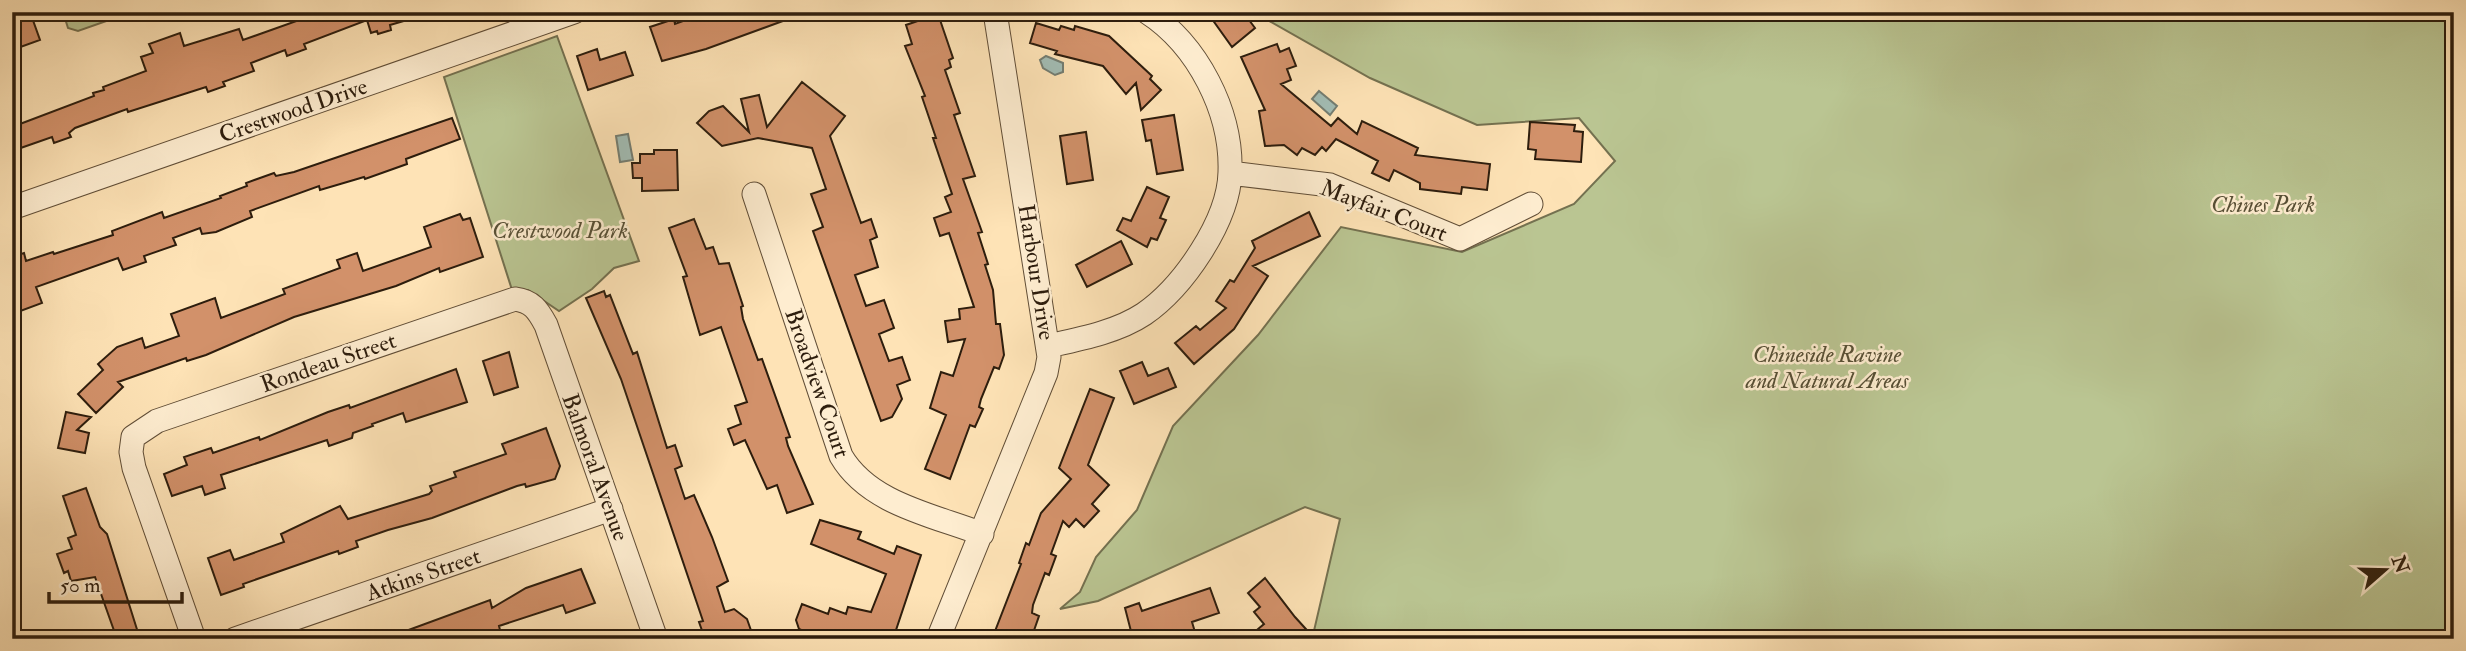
<svg xmlns="http://www.w3.org/2000/svg" width="2466" height="651" font-family="'IM FELL Double Pica',serif">
<style>
.green{fill:#bac592;stroke:#747150;stroke-width:2}
.water{fill:#a2bdb5;stroke:#737d72;stroke-width:2}
.building{fill:#d2916a;stroke:#2d1d0d;stroke-width:2}
.lines{fill:none;stroke-linecap:round;stroke-linejoin:round}
.minor-casing{stroke:#614e37;stroke-width:25}
.minor{stroke:#feedd0;stroke-width:23}
.labels{text-anchor:middle;stroke-width:5;stroke-linejoin:round;paint-order:stroke}
.street-label{font-size:23px;fill:#2d1d0d;stroke:#feedd0}
.park-label{font-size:23px;font-style:italic;fill:#574f35;stroke:#feedd0}
</style>
<rect width="100%" height="100%" fill="#fee3b6"/>
<filter id="stains"><feTurbulence type="fractalNoise" baseFrequency=".00286" numOctaves="4"/><feColorMatrix values="0 0 0 0 .2 0 0 0 0 .09 0 0 0 0 .02 0 0 0 .5 -.17"/></filter>
<radialGradient id="worn" r=".72"><stop offset=".6" stop-color="#630" stop-opacity="0"/><stop offset="1" stop-color="#630" stop-opacity=".3"/></radialGradient>
<path class="green" d="M63 12H132L78 31 68 28Z
M1259 12H2454V639H1319L1313 635 1340 519 1305 507 1098 601 1060 609 1080 592 1096 557 1137 510 1173 426 1258 335 1341 227 1462 252 1574 204 1615 161 1579 118 1477 125 1370 78 1264 18Z
M557 36 639 261 614 268 592 289 559 311 528 290 513 293 444 77Z"/>
<path class="water" d="M1046 56 1063 63V72L1055 75 1043 68 1040 60Z
M1319 91 1337 106 1330 115 1312 99Z
M628 134 633 160 620 162 616 136Z"/>
<path class="building" d="M12 12H30L40 40 12 50Z
M302 12H421V16L390 25 391 30 378 34 377 31 371 33 367 20 304 44 306 49 287 56 285 50 251 63 254 71 223 82 225 86 208 92 206 87 128 112 127 109 75 128 69 133 71 137 54 143 52 137 12 151V127L94 96 93 93 104 90 103 87 146 71 141 57 153 53 149 44 180 33 184 46 239 29 243 40 305 18Z
M708 12H802V14L706 49 662 61 650 27 674 19 675 24Z
M1207 12H1243L1255 28 1232 47Z
M938 14 953 58 949 60 951 67 945 70 960 113 954 115 975 176 963 179 982 232 978 233 988 264 985 265 993 290 996 324H1000L1004 355 999 369 994 367 981 399 979 407 983 409 975 427 970 425 950 479 925 469 946 415 930 408 941 372 953 376 965 339 948 342 945 321 960 319 959 309 974 307 949 233 940 236 934 218 951 212 945 197 952 194 933 138H936L922 97 925 96 905 46 912 44 906 25Z
M1036 23 1059 30 1061 26 1074 30 1075 26 1109 36 1152 76 1150 79 1161 90 1141 110 1136 83 1126 94 1103 66 1055 54 1057 51 1030 43Z
M1277 44 1280 52 1289 48 1296 66 1287 69 1291 80 1281 84 1331 126 1338 118 1357 134 1362 121 1418 148 1415 155 1490 164 1487 190 1462 187 1461 194 1420 189V183L1394 170 1389 181 1372 173 1378 161 1336 139 1326 151 1322 147 1315 155 1302 148 1297 155 1284 145 1265 146 1259 111 1265 110 1241 57Z
M597 49 600 60 625 52 633 75 588 90 577 56Z
M802 82 845 116 830 136 861 223 871 219 877 237 870 240 878 267 855 275 866 306 884 300 894 328 879 334 889 361 902 357 910 380 897 385 902 399 892 417 881 421 813 231 823 227 811 194 826 189 812 148 758 138 722 146 697 123 709 111 723 106 749 132 741 99 759 95 767 127Z
M1174 115 1183 170 1157 174 1151 140 1146 141 1142 120Z
M452 118 460 139 406 159 407 164 365 179 364 177 320 190 319 186 250 211 252 217 216 232 202 234 200 228 173 238 176 245 144 256 146 262 123 270 118 258 36 287 42 303 15 313 12 306V257L24 253 26 261 53 252 54 254 113 235 112 231 162 212 164 218 221 198 220 196 247 186 246 183 274 173 276 176 294 172Z
M1530 122 1575 125 1574 131 1583 132 1581 162 1535 159 1536 150 1528 149Z
M1086 132 1093 180 1067 184 1060 136Z
M654 150H677L678 190 642 191V178H633L632 163H640V154H654Z
M1147 187 1169 197 1160 218 1166 220 1157 240 1151 238 1147 247 1117 230 1123 218 1131 221Z
M1309 212 1320 236 1253 266 1268 276 1234 329 1194 364 1175 343 1196 326 1200 330 1226 308 1216 301 1230 280 1234 282 1255 248 1252 241Z
M460 214 463 220 470 218 483 257 440 272 439 268 396 286 294 317 206 355 187 361 186 358 118 382 123 387 96 413 78 394 103 370 98 364 117 347 142 338 145 348 179 336 171 314 215 298 221 318 285 294 283 289 340 268 337 260 357 253 363 271 431 247 424 227Z
M694 219 706 249 713 247 719 264 729 263 743 306 741 307 743 319 758 360 762 359 790 437 786 438 788 446 813 504 787 513 777 485 767 489 745 440 734 445 728 429 741 424 735 406 747 402 721 327 700 335 683 277 687 276 669 228Z
M1121 241 1132 264 1087 287 1076 265Z
M604 291 606 297 610 295 633 354 637 352 667 448 675 445 682 466 675 469 685 499 694 495 712 537 728 581 717 587 725 612 734 609 747 619 754 639H705L699 622 703 621 621 379 586 298Z
M509 352 518 387 494 395 483 361Z
M1142 362 1148 376 1168 368 1176 387 1134 404 1120 371Z
M456 369 467 402 406 422 403 413 372 424 373 426 353 433 352 438 329 446 327 440 221 475 225 488 205 495 202 486 172 496 164 474 187 465 184 457 211 448 213 453 259 437 260 440 328 412 349 405 350 408Z
M1090 389 1114 398 1088 465 1109 485 1092 504 1099 511 1084 527 1076 519 1069 527 1063 521 1051 554 1056 556 1049 575 1045 573 1033 605 1032 613 1039 616 1031 639H992L1021 564 1019 563 1026 543 1029 545 1041 513 1071 479 1059 468Z
M66 412 91 417 77 430 89 433 85 453 58 448Z
M546 428 560 466 555 479 526 487 525 484 517 486 432 518 388 530 356 541 358 547 339 554 338 551 329 554 243 584 244 587 221 595 208 558 230 550 234 560 284 542 281 534 340 506 348 519 429 494 432 491 430 486 456 477 454 472 506 454 502 444Z
M86 488 100 527 107 534 140 639H117L95 577 71 581 68 571 64 573 57 554 72 549 68 538 76 535 63 496Z
M820 520 861 532 858 539 894 554 897 546 921 555 893 639H821L799 629 796 620 802 604 828 614 830 608 846 614 848 607 871 612 886 574 811 544Z
M581 569 595 603 566 613 563 605 499 626 501 634 486 639H384L490 600 492 608 526 588Z
M1265 578 1295 617 1315 639H1267L1258 629 1264 624 1254 612 1260 607 1248 593Z
M1210 588 1219 613 1192 622 1197 639H1133L1125 608 1139 603 1142 611Z"/>
<g class="lines">
<g class="minor-casing">
<path id="minor" d="M1230 173 1330 185 1460 239 1531 204
M754 194 841 456C869 504 933 515 982 534
M12 208 574 12
M1048 346C1080 339 1117 332 1144 314 1183 287 1229 221 1230 172 1232 112 1198 45 1147 12
M194 639 134 468 131 452 133 437 157 421 515 299C532 301 538 310 546 325L656 639
M235 639 611 509
M938 639 1046 373 1049 357 995 12"/>
</g>
<use href="#minor" class="minor"/>
</g>
<g class="labels">
<g class="street-label">
<text transform="translate(293 110) rotate(-19)" y="8">Crestwood Drive</text>
<text transform="translate(1384 210) rotate(21)" y="8">Mayfair Court</text>
<text transform="translate(1037 272) rotate(81)" y="8">Harbour Drive</text>
<text transform="translate(328 362) rotate(-19)" y="8">Rondeau Street</text>
<text transform="translate(818 383) rotate(71)" y="8">Broadview Court</text>
<text transform="translate(596 467) rotate(70)" y="8">Balmoral Avenue</text>
<text transform="translate(423 574) rotate(-19)" y="8">Atkins Street</text>
</g>
<g class="park-label">
<text x="2263" y="212">Chines Park</text>
<text x="560" y="238">Crestwood Park</text>
<text x="1827" y="362">Chineside Ravine<tspan x="1827" dy="26">and Natural Areas</tspan></text>
</g>
</g>
<rect width="2466" height="651" fill="none" stroke="#fee3b6" stroke-width="42"/>
<rect x="14" y="14" width="2438" height="623" fill="none" stroke="#2d1d0d" stroke-width="3.5"/>
<rect x="21" y="21" width="2424" height="609" fill="none" stroke="#2d1d0d" stroke-width="2"/>
<g transform="translate(2385 570) rotate(70)" stroke="#feedd0" stroke-width="5" paint-order="stroke">
<path d="M0-5L12 26L0 18L-12 26Z" fill="#2d1d0d"/>
<text y="-10" font-size="19" font-weight="bold" text-anchor="middle" fill="#2d1d0d">N</text>
</g>
<path d="M49 592v10h133v-10" fill="none" stroke="#2d1d0d" stroke-width="3.5"/>
<text x="60" y="592" font-size="21" fill="#2d1d0d" stroke="#feedd0" stroke-width="5" paint-order="stroke">50 m</text>
<rect width="100%" height="100%" filter="url(#stains)"/>
<rect width="100%" height="100%" fill="url(#worn)"/>
</svg>
